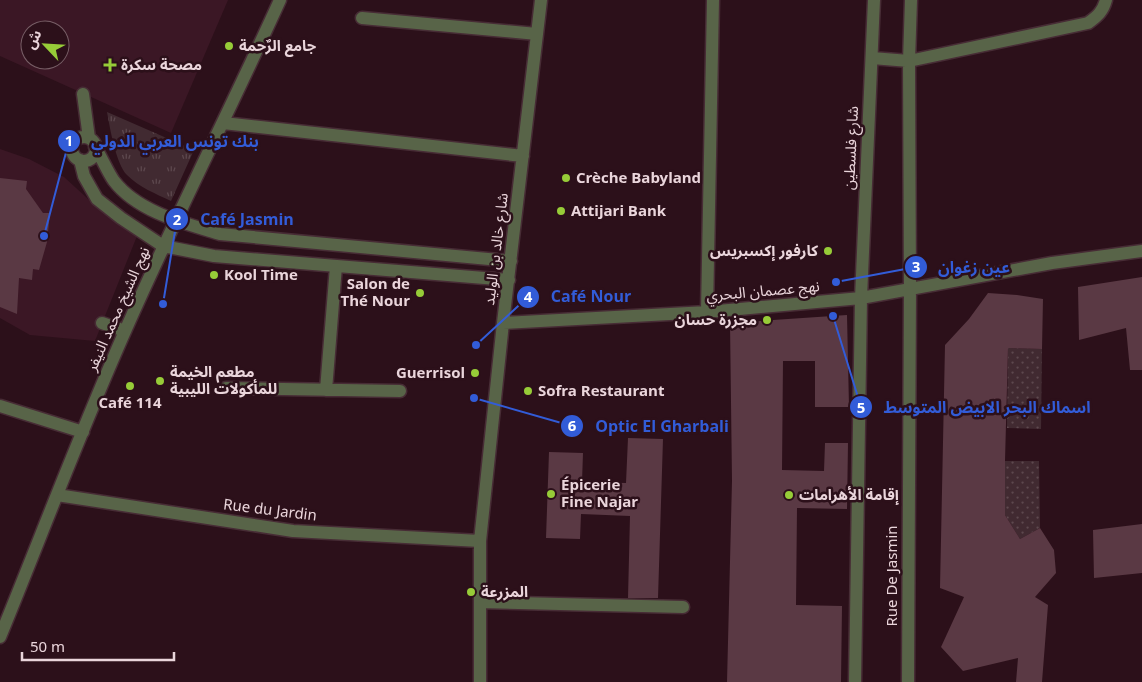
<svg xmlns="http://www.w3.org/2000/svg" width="1142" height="682" font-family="Georgia,'Noto Sans Arabic',serif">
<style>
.built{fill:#3b1725;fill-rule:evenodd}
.grass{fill:url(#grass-tufts)}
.garden{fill:url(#garden-dots)}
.building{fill:#5a3944}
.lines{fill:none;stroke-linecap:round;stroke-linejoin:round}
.minor-casing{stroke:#472c35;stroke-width:15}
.minor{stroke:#586448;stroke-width:12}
.poi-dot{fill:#97cc38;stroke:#2c101a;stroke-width:2}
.labels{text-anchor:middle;stroke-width:5;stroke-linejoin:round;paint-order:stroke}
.poi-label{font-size:15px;font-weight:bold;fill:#ead5db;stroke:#2c101a;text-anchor:start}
.street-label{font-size:15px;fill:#ead5db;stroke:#2c101a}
.leader{fill:none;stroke:#325cd8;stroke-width:2}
.callout-dot{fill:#325cd8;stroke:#2c101a;stroke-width:2}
.mark-label{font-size:15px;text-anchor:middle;font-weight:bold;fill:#fff}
.callout-label{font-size:16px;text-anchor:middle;font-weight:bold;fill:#325cd8;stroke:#2c101a;stroke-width:5;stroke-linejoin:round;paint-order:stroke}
</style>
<defs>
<pattern id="grass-tufts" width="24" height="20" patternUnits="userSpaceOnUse" patternTransform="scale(1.25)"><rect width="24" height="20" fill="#412a31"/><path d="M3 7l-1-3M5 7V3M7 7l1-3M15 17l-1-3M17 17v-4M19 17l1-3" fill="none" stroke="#5d484e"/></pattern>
<pattern id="garden-dots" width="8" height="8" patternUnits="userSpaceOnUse" patternTransform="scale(1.25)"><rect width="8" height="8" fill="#412a31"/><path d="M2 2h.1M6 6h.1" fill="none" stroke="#5d484e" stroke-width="1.8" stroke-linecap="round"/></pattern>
</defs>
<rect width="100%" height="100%" fill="#2c101a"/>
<path class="built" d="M0 0H228L171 133 0 56ZM30 30H60V60H30Z
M0 149 29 159 64 177 99 209 137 236 95 341 30 335 0 318Z"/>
<path class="grass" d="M107 112 194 150 171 201C156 194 139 187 127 175 116 164 110 128 107 112Z"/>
<path class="garden" d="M1008 348 1042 349 1041 429 1007 428Z
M1005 461H1039L1040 528 1020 539 1005 515Z"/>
<path class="building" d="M0 178 27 181 26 189 43 213H50L47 242 39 270 33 269 32 280 19 278 17 314 0 307Z
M1142 277V370H1130L1126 328 1079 340 1078 287Z
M988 293 1017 295 1043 299 1042 349 1008 348 1005 461V515L1020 539 1040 528 1054 550 1056 573 1035 597 1048 605 1042 682H1016L1018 658 963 671 941 647 964 597 940 588 945 345 969 319Z
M847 315 849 407H815V361H783L782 470 824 471 825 443H848L847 509 797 508 796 605 842 606 841 682H727L732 481 730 323Z
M628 438 663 439 658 598H628L630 516 581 514 580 539 546 538 549 452 583 453 582 482 626 483Z
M1142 524V573L1094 578 1093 530Z"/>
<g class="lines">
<g class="minor-casing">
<path id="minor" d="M362 18 537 34
M872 58 909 61 1088 23C1098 16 1103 11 1106 0
M83 94 89 138
M223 123 523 156
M72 149a12 12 0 1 1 24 0a12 12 0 1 1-24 0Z
M95 147C102 158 107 171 114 181 138 212 184 223 220 234L511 261
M80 160 84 176 97 199 121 218 163 246 214 256 509 280
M707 312 713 0
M102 323 125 331
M503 323 707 312 861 298 1052 263 1142 251
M226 388 400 391
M326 390 336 266
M0 406 83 432
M57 495 293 531 480 541
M480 602 683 607
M0 637C42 534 81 430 126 329 175 218 230 110 280 0
M480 682V541L503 323 541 0
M855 682 861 298 874 0
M908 682 910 289 909 61 911 0"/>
</g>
<use href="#minor" class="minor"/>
</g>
<g class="poi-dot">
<circle cx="229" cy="46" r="5"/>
<path d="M107.5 57.5h5v5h5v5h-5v5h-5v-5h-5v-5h5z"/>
<circle cx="566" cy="178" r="5"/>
<circle cx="561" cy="211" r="5"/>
<circle cx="828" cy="251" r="5"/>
<circle cx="214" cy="275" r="5"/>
<circle cx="420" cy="293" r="5"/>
<circle cx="767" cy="320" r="5"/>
<circle cx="475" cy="373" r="5"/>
<circle cx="160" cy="381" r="5"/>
<circle cx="130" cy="386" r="5"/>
<circle cx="528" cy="391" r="5"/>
<circle cx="551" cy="494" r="5"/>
<circle cx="789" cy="495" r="5"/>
<circle cx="471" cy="592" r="5"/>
</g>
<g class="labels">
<g class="poi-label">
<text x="239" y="51">جامع الرٌحمة</text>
<text x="121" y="70">مصحة سكرة</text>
<text x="576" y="183">Crèche Babyland</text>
<text x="571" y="216">Attijari Bank</text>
<text x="818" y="256" text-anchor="end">كارفور إكسبريس</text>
<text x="224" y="280">Kool Time</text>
<text x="410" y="289" text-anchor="end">Salon de<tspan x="410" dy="17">Thé Nour</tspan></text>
<text x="757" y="325" text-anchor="end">مجزرة حسان</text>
<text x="170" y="377">مطعم الخيمة<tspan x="170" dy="17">للمأكولات الليبية</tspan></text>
<text x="465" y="378" text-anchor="end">Guerrisol</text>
<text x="538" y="396">Sofra Restaurant</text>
<text x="130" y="408" text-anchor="middle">Café 114</text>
<text x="561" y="490">Épicerie<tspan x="561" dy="17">Fine Najar</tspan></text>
<text x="799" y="500">إقامة الأهرامات</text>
<text x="481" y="597">المزرعة</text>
</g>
<g class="street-label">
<text transform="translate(851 148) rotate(-87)" y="5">شارع فلسطين</text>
<text transform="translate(496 249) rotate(-83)" y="5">شارع خالد بن الوليد</text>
<text transform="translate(763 291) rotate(-5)" y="5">نهج عصمان البحري</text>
<text transform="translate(118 309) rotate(-66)" y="5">نهج الشيخ محمد النيفر</text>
<text transform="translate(270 510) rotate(7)" y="5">Rue du Jardin</text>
<text transform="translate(892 576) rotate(-90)" y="5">Rue De Jasmin</text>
</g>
</g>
<path class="leader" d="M44 236L69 141M163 304L177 219M836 282L916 267M476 345L528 297M833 316L861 407M474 398L572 426"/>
<g class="callout-dot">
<circle cx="44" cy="236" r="5"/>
<circle cx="163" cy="304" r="5"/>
<circle cx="836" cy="282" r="5"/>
<circle cx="476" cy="345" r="5"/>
<circle cx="833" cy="316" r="5"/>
<circle cx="474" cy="398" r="5"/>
<circle cx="69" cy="141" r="12"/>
<circle cx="177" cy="219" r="12"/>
<circle cx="916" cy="267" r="12"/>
<circle cx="528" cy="297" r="12"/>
<circle cx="861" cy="407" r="12"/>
<circle cx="572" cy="426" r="12"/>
</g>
<g class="mark-label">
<text x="69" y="146">1</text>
<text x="177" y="225">2</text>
<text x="916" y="272">3</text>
<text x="528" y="302">4</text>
<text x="861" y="413">5</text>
<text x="572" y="431">6</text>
</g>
<g class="callout-label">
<text x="175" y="147">بنك تونس العربي الدولي</text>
<text x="247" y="225">Café Jasmin</text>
<text x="974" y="273">عين زغوان</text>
<text x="591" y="302">Café Nour</text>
<text x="987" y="413">اسماك البحر الابيض المتوسط</text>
<text x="662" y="432">Optic El Gharbali</text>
</g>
<g transform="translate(45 45) rotate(295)"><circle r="24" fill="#2c101a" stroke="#785f67"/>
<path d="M0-4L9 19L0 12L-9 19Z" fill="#97cc38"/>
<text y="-8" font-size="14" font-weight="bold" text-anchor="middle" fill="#ead5db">ش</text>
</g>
<path d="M22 652v8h152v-8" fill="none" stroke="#ead5db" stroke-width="2.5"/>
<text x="30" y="652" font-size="15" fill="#ead5db" stroke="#2c101a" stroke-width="4" paint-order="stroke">50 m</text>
</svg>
